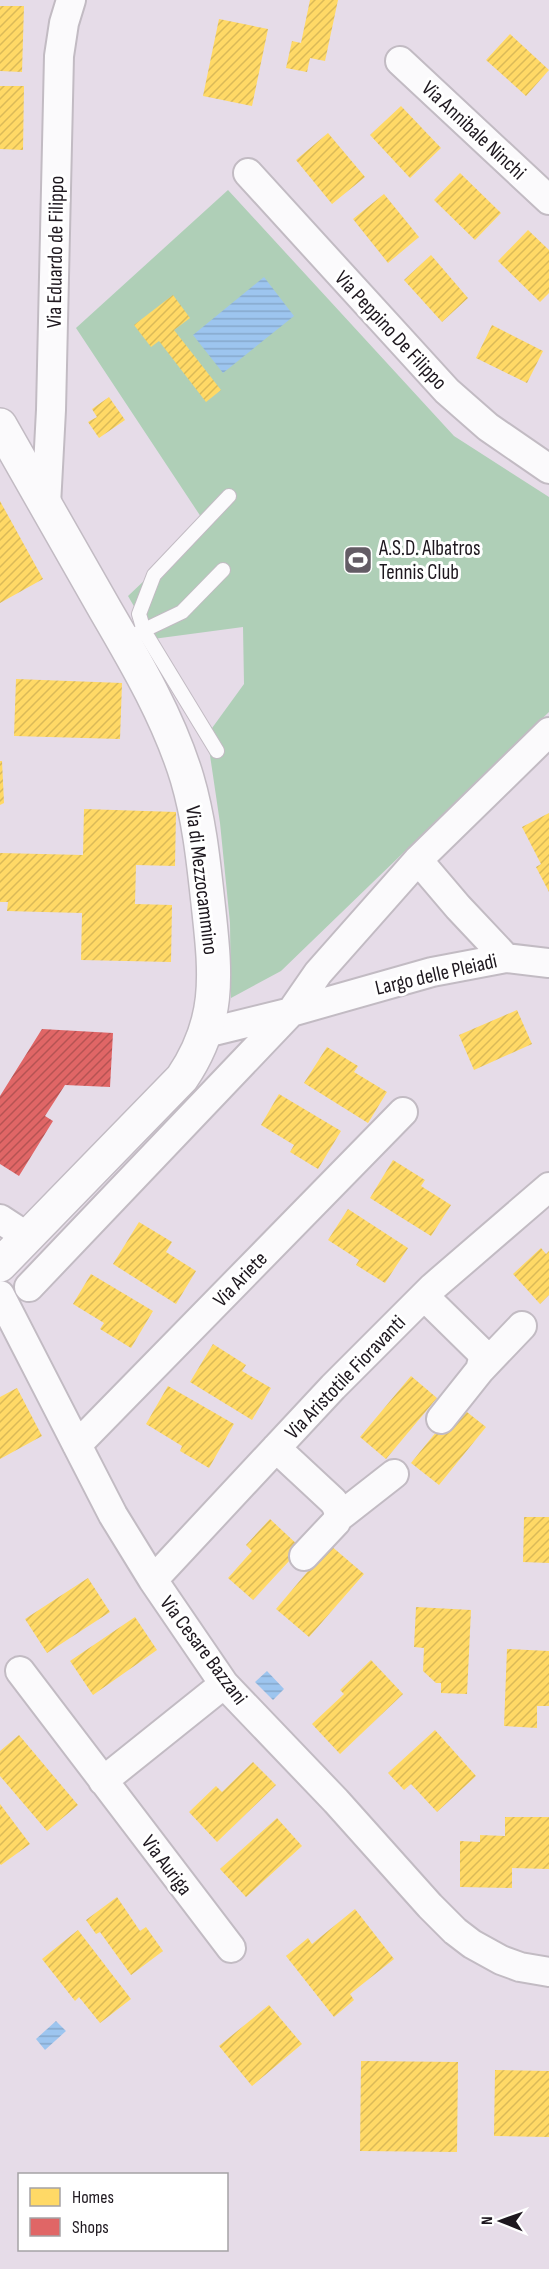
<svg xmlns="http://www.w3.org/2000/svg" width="549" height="2269" font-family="'Sofia Sans Condensed',sans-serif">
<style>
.garden{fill:#afcfb7}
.water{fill:url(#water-rules)}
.homes{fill:url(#homes-hatch)}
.shops{fill:url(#shops-hatch)}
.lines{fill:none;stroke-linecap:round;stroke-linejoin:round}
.service-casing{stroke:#c2bbc3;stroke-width:16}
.minor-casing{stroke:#c2bbc3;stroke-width:32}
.secondary-casing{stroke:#c2bbc3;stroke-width:36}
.service{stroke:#fbfafc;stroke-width:14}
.minor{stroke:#fbfafc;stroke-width:28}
.secondary{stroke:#fbfafc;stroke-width:33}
.labels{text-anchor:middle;stroke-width:6;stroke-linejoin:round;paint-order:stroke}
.street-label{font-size:21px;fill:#1d171e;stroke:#fff}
.poi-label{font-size:21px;fill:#1d171e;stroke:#fff;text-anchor:start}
</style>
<defs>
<pattern id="water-rules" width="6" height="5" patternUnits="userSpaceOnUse" patternTransform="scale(1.5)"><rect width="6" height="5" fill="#9dc5ef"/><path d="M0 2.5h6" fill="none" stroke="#87a8cc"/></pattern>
<pattern id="homes-hatch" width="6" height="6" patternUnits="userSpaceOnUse" patternTransform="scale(1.5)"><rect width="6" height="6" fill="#ffd966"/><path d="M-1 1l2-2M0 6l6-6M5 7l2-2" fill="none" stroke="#daba58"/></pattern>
<pattern id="shops-hatch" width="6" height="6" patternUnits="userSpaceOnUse" patternTransform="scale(1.5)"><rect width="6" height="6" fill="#e06666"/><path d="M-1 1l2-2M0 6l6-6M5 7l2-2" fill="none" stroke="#b55353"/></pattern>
</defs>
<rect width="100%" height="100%" fill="#e6dce8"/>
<path class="garden" d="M228 190 454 436 549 497V712L281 971 231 998 230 923 220 823 207 735 244 684 243 627 153 639 128 596 205 523 76 328Z"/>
<path class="water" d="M264 277 294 316 223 373 193 335Z
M267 1671 284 1689 273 1700 255 1682Z
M56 2021 66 2031 45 2050 36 2039Z"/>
<path class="homes" d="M310 0H338L325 61 310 58 307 72 286 68 292 41 301 43Z
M0 6H24L22 72 0 71Z
M219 19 268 29 252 106 203 96Z
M510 34 549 70 526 96 486 60Z
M0 86H24L23 150 0 149Z
M401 106 441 148 410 178 370 135Z
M328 133 365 177 332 204 296 160Z
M460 173 501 213 475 240 434 200Z
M384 194 419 237 388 263 353 219Z
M528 230 549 250V293L540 302 498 261Z
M431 255 468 298 442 322 404 280Z
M173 295 190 318 174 330 221 390 206 402 159 341 151 347 134 325Z
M492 325 543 351 527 383 476 358Z
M109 397 125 420 99 438 88 422 97 417 92 409Z
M0 501 43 579 0 603Z
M16 679 122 683 120 739 14 736Z
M0 761H2L4 803 0 805Z
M84 809 176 812 175 866 136 865 135 904 172 905 171 962 81 960 82 913 7 911 8 902H0V853L83 855Z
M549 813V892L536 867 541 864 522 827Z
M517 1010 532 1044 474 1070 459 1035Z
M327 1047 358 1066 354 1072 387 1092 368 1123 304 1083Z
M279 1094 341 1131 318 1169 290 1152 294 1145 261 1125Z
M393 1160 425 1180 421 1186 451 1205 431 1236 370 1198Z
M348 1209 408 1248 385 1283 356 1265 359 1260 328 1240Z
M139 1222 172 1242 166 1252 196 1271 176 1304 113 1264Z
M541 1248 546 1254 549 1251V1295L540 1304 513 1274Z
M91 1274 153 1311 131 1348 100 1329 104 1323 73 1304Z
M213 1344 246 1365 242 1371 271 1388 252 1420 190 1382Z
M411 1376 437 1398 386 1459 360 1437Z
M168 1386 234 1424 209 1468 180 1451 182 1446 146 1424Z
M17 1388 42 1436 0 1459V1397Z
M458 1405 486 1427 439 1485 411 1463Z
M524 1517H549V1563L523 1562Z
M270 1519 301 1548 253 1600 228 1578 252 1551 246 1545Z
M330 1545 364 1574 309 1637 276 1609Z
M88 1578 110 1612 47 1653 25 1619Z
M416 1607 471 1610 467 1694 441 1693V1683H436L423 1671 424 1648 414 1647Z
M135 1617 157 1650 93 1695 70 1661Z
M507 1649 549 1651V1706H537V1728L504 1726Z
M371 1660 403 1694 340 1754 312 1724 344 1694 340 1690Z
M435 1730 476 1776 437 1812 411 1784 404 1790 388 1773Z
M19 1735 78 1805 47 1831 0 1776V1751Z
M253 1762 276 1785 217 1842 189 1812 216 1786 222 1792Z
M0 1804 30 1844 1 1865 0 1864Z
M505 1817H549V1869L512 1868V1888L460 1887V1841L480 1842V1835L505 1836Z
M277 1818 302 1846 246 1897 220 1869Z
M117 1897 140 1931 146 1927 163 1951 131 1975 100 1932 96 1934 86 1920Z
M355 1909 394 1959 350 1994 354 2000 334 2017 286 1956 308 1938 312 1944Z
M78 1930 131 1999 100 2023 79 1997 75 2001 42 1959Z
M269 2005 302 2044 252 2086 219 2046Z
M361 2061 458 2062 457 2152 360 2151Z
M495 2070 549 2071V2137L494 2136Z"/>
<path class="shops" d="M42 1029 113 1033 110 1087 65 1085 45 1116 53 1121 19 1176 0 1164V1096Z"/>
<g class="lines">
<g class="service-casing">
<path id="service" d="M136 634 182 612 223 570
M217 751 144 631 139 614 154 575 229 496"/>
</g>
<g class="minor-casing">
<path id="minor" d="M400 61 549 200
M248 173 447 391 488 427 549 469
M46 505 51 410 59 56 64 23 71 0
M418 860 458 907 506 958
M206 1033 291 1012 432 972 506 958 549 963
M0 1219 26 1236
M29 1287 291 1012 318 973 418 860 549 732
M0 1295 113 1515 153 1580 224 1684 336 1801 430 1906 455 1931 472 1944 501 1960 520 1967 549 1972
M424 1296 480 1351 483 1359 480 1370 441 1419
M480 1370 522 1326
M77 1445 403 1112
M276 1448 333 1501C338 1507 340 1515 336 1522L304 1556
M339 1517 394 1474
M153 1580 333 1387 433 1287 549 1187
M20 1671 231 1948
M103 1781 224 1684"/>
</g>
<g class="secondary-casing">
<path id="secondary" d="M0 425C36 487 71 549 106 611 137 664 169 719 187 778 200 822 204 867 209 912 216 977 220 1022 182 1078L0 1265"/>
</g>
<use href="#service" class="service"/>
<use href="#minor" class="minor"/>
<use href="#secondary" class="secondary"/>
</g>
<defs>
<g id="stadium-square" transform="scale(1.5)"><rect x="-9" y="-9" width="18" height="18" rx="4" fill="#635c65" stroke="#fff"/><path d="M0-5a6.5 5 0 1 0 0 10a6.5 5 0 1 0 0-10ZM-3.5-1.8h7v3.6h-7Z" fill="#fff"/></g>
</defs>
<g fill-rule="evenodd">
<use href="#stadium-square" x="358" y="560"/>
</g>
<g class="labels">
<g class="street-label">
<text transform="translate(474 130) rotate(43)" y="7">Via Annibale Ninchi</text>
<text transform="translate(55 252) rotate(-89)" y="7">Via Eduardo de Filippo</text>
<text transform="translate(391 330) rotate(47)" y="7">Via Peppino De Filippo</text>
<text transform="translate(202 880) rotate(83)" y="7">Via di Mezzocammino</text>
<text transform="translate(436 974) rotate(-13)" y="7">Largo delle Pleiadi</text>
<text transform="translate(240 1279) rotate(-46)" y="7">Via Ariete</text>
<text transform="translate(345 1377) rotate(-46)" y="7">Via Aristotile Fioravanti</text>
<text transform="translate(204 1650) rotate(53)" y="7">Via Cesare Bazzani</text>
<text transform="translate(167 1865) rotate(53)" y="7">Via Auriga</text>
</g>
<g class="poi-label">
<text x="379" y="555">A.S.D. Albatros<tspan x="379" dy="24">Tennis Club</tspan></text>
</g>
</g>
<rect x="18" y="2173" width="210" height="78" fill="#ffffff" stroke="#a5a2a5" stroke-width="1.5"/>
<rect x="30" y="2188" width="30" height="18" fill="#ffd966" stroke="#a5a2a5" stroke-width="1.5"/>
<text x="72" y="2203" font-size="18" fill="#1d171e">Homes</text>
<rect x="30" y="2218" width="30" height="18" fill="#e06666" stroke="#a5a2a5" stroke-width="1.5"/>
<text x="72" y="2233" font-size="18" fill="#1d171e">Shops</text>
<g transform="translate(501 2221) rotate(271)" stroke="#ffffff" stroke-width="4.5" paint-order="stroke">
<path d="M0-4.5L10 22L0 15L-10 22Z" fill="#1d171e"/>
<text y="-9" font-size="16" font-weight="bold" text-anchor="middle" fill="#1d171e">N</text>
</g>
</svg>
